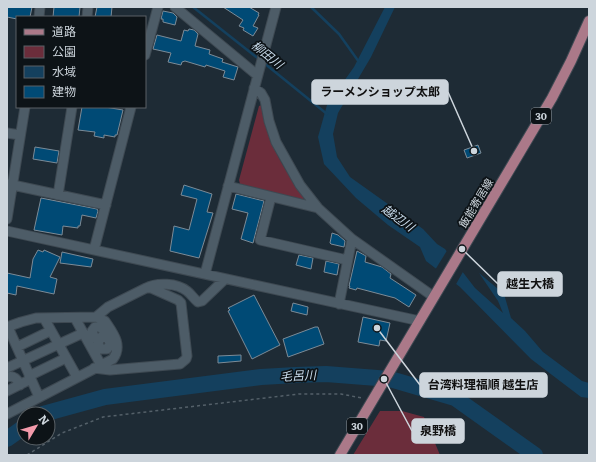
<svg xmlns="http://www.w3.org/2000/svg" width="596" height="462" font-family="Literata,'Noto Sans JP',serif">
<style>
.green{fill:#6b2d3b}
.water{fill:#14405e}
.pier{fill:#1e2b35}
.lines{fill:none;stroke-linecap:round;stroke-linejoin:round}
.stream{stroke:#14405e;stroke-width:2.5}
.river{stroke:#14405e;stroke-width:16}
.building{fill:#004a75;stroke:#7c8b97}
.minor-casing{stroke:#3e4952;stroke-width:11}
.major-casing{stroke:#3e4952;stroke-width:12}
.path{stroke:#546069;stroke-width:1.5;stroke-dasharray:3 3;stroke-linecap:butt}
.minor{stroke:#4d5c67;stroke-width:9}
.major{stroke:#ab7989;stroke-width:10}
.labels{text-anchor:middle;stroke-width:3.5;stroke-linejoin:round;paint-order:stroke}
.shield{fill:#0d1317;stroke:#939ba1;stroke-width:1}
.shield-label{font-size:10px;font-weight:bold;fill:#cdd5dc}
.street-label{font-size:11px;fill:#cdd5dc;stroke:#0d1317}
.water-label{font-size:12px;font-style:italic;fill:#cbdeee;stroke:#0d1317}
.leader{fill:none;stroke:#cdd5dc;stroke-width:1.5}
.callout-dot{fill:#cdd5dc;stroke:#0d1317;stroke-width:1.5}
.callout{fill:#cdd5dc;stroke:#cdd5dc;stroke-width:1.5}
.callout-label{font-size:12px;text-anchor:middle;font-weight:bold;fill:#111}
</style>
<rect width="100%" height="100%" fill="#1e2b35"/>
<path class="green" d="M262 105C267 140 282 169 305 196L303 200 240 184 239 180 259 106Z
M380 411H402L424 417 440 455H353Z"/>
<path class="water" d="M385 7H395L371 57 338 113 333 134 337 157 350 177 423 229 437 244 445 249 475 288 503 313 498 301 479 273 504 294 511 318 525 331 543 352 582 381 589 383V398L581 397 531 359 460 287 426 261 420 247 388 225 356 198 324 164 318 137 327 105 354 67Z"/>
<path class="pier" d="M448 249 464 270 455 286 435 270Z"/>
<g class="lines">
<path class="stream" d="M193 7 260 60
M311 7 339 34 359 62
M264 63 327 114"/>
<path class="river" d="M43 414 105 397 261 377 296 375 326 374 390 379 455 398 535 455
M7 439 24 427"/>
</g>
<path class="building" d="M7 7H32L30 17H17V19L7 17Z
M54 7H80L79 17H53Z
M97 7H112L111 17H95Z
M223 7H249L259 13 258 15H259L253 26 258 28 253 36 243 30 244 28 239 26 243 20Z
M163 11 173 13 177 17 175 25 163 22V19H161Z
M189 29 194 30 198 34 195 46 210 50 209 54 223 59 222 62 238 67 234 80 223 77 225 71 206 65 205 67 185 61 182 62 181 65 168 62 171 53 153 49 157 35 181 41 184 30 188 31Z
M82 107H105L123 110 117 135H115V137L104 135V138L94 136 95 132 78 130Z
M478 145 481 153 467 158 464 150Z
M35 147 59 151 57 163 33 159Z
M184 185 212 194 207 212 213 213 199 258 170 251 174 226 189 230 197 199 181 195Z
M236 194 264 201 253 243 241 239 248 213 232 209Z
M41 198 97 209 98 211 96 218 82 215 80 226H78V228L63 226 62 235 34 230Z
M332 233 338 235 345 241 344 247 331 244 330 243Z
M38 250 43 252 44 250 60 257 50 277 57 279 54 294 17 286 16 295 7 293V273L30 278 33 259Z
M357 251 366 256 365 262 382 267 391 274 390 278 416 295 409 307 395 298 357 288 356 290 349 288 350 286H349Z
M62 252 93 259 91 267 60 263Z
M299 255 313 258 311 269 296 265Z
M326 261 339 264 337 275 324 272Z
M254 295 280 345 252 359 228 311 230 310 228 308Z
M293 303 308 307 307 315 291 311Z
M363 317 390 323 386 341 380 340 379 346 358 342Z
M315 327H318L324 344 288 357 283 339Z
M241 355V361L218 363V356Z"/>
<g class="lines">
<g class="minor-casing">
<path id="minor" d="M175 7 257 75
M39 17 40 7
M87 17 88 7
M145 55 158 7
M254 88 261 93 265 100 269 121 276 142 300 185 318 208 352 239 434 297
M7 133 20 135
M8 184 106 205
M228 186 318 208
M58 195 72 107
M271 197 260 240 347 260
M7 219 25 107
M7 231 420 321
M94 250 131 107
M205 274 276 7
M339 304 352 239
M96 317 108 307 146 288
M44 318 77 377
M75 318 101 365
M7 327 21 322 36 318 96 317 105 321C113 333 123 345 113 359L7 414
M8 327 39 397
M101 338 99 340 98 345 101 349H107L110 345C109 332 101 341 94 337L92 331 95 327H99L103 329 104 334 101 338
M17 347 50 331
M7 368 83 333
M94 368 110 370 180 364 186 359 187 356 181 303 178 300 151 288H146C157 282 177 283 187 291 191 294 194 299 198 302L202 301 225 279
M29 376 66 358
M7 377C14 375 17 379 20 385
M7 391 31 379"/>
</g>
<g class="major-casing">
<path id="major" d="M340 455 552 98 571 61 589 21"/>
</g>
<path class="path" d="M27 455 62 433 103 417 299 394H341L362 398"/>
<use href="#minor" class="minor"/>
<use href="#major" class="major"/>
</g>
<g class="labels">
<g class="shield">
<rect x="531" y="108" width="20" height="16" rx="3"/>
<rect x="347" y="418" width="20" height="16" rx="3"/>
</g>
<g class="shield-label">
<text x="541" y="120">30</text>
<text x="357" y="430">30</text>
</g>
<g class="street-label">
<text transform="translate(476 203) rotate(-59)" y="4">飯能寄居線</text>
</g>
<g class="water-label">
<text transform="translate(267 55) rotate(39)" y="4">柳田川</text>
<text transform="translate(398 218) rotate(36)" y="4">越辺川</text>
<text transform="translate(298 376) rotate(-3)" y="4">毛呂川</text>
</g>
</g>
<path class="leader" d="M474 151L448 92M462 249L498 284M377 328L420 385M384 379L412 431"/>
<g class="callout-dot">
<circle cx="474" cy="151" r="4"/>
<circle cx="462" cy="249" r="4"/>
<circle cx="377" cy="328" r="4"/>
<circle cx="384" cy="379" r="4"/>
</g>
<g class="callout">
<rect x="312" y="80" width="136" height="24" rx="4"/>
<rect x="498" y="272" width="64" height="24" rx="4"/>
<rect x="420" y="373" width="127" height="24" rx="4"/>
<rect x="412" y="419" width="52" height="24" rx="4"/>
</g>
<g class="callout-label">
<text x="380" y="96">ラーメンショップ太郎</text>
<text x="530" y="288">越生大橋</text>
<text x="483" y="389">台湾料理福順 越生店</text>
<text x="438" y="435">泉野橋</text>
</g>
<rect width="596" height="462" fill="none" stroke="#cdd5dc" stroke-width="16"/>
<rect x="16" y="16" width="130" height="92" fill="#0d1317" stroke="#5a6166"/>
<rect x="24" y="29" width="20" height="6" fill="#ab7989" stroke="#5a6166"/>
<text x="52" y="36" font-size="12" fill="#cdd5dc">道路</text>
<rect x="24" y="46" width="20" height="12" fill="#6b2d3b" stroke="#5a6166"/>
<text x="52" y="56" font-size="12" fill="#cdd5dc">公園</text>
<rect x="24" y="66" width="20" height="12" fill="#14405e" stroke="#5a6166"/>
<text x="52" y="76" font-size="12" fill="#cdd5dc">水域</text>
<rect x="24" y="86" width="20" height="12" fill="#004a75" stroke="#5a6166"/>
<text x="52" y="96" font-size="12" fill="#cdd5dc">建物</text>
<g transform="translate(36 426) rotate(52)"><circle r="19" fill="#0d1317" stroke="#5a6166"/>
<path d="M0-3L7 15L0 10L-7 15Z" fill="#f39aab"/>
<text y="-6" font-size="11" font-weight="bold" text-anchor="middle" fill="#cdd5dc">N</text>
</g>
</svg>
